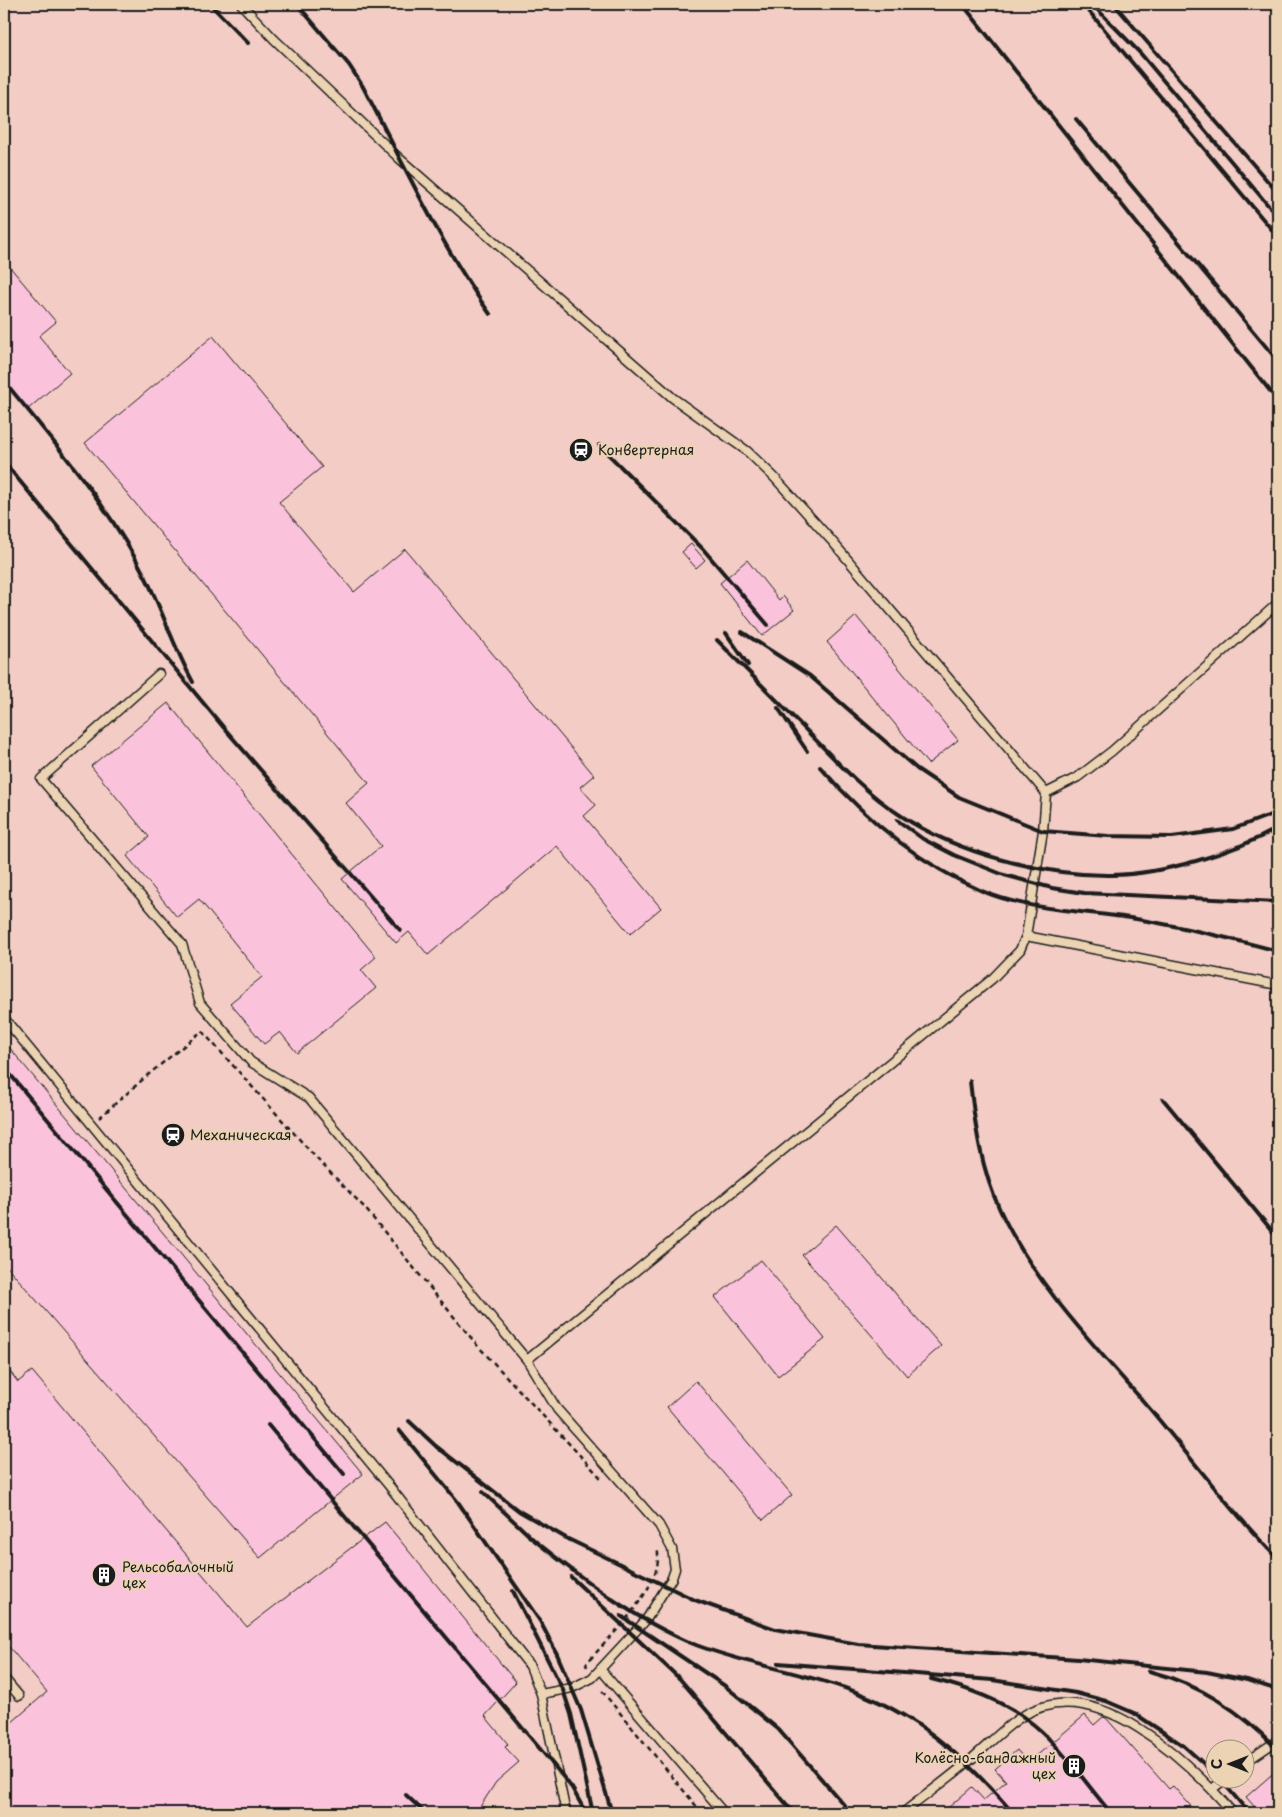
<svg xmlns="http://www.w3.org/2000/svg" width="1282" height="1817" font-family="'Playpen Sans',sans-serif">
<style>
.built{fill:#f2ccc5;fill-rule:evenodd}
.building{fill:#fac3db;stroke:#1c1c1c}
.lines{fill:none;stroke-linecap:round;stroke-linejoin:round}
.lane-casing{stroke:#1c1c1c;stroke-width:11}
.path{stroke:#1c1c1c;stroke-width:2.5;stroke-dasharray:5 4;stroke-linecap:butt}
.lane{stroke:#ebd3b3;stroke-width:8}
.rail{stroke:#1c1c1c;stroke-width:4}
.labels{text-anchor:middle;stroke-width:4;stroke-linejoin:round;paint-order:stroke}
.poi-label{font-size:14px;fill:#1c1c1c;stroke:#ebd3b3;text-anchor:start}
</style>
<rect width="100%" height="100%" fill="#eed0bb"/>
<filter id="ink" filterUnits="userSpaceOnUse"><feTurbulence type="fractalNoise" baseFrequency=".02" numOctaves="2"/><feDisplacementMap in="SourceGraphic" scale="10" xChannelSelector="R" yChannelSelector="G"/><feConvolveMatrix kernelMatrix="1 2 1 2 8 2 1 2 1" color-interpolation-filters="sRGB"/></filter>
<g filter="url(#ink)">
<path class="built" d="M4 4H1278V1813H4ZM1214 1750H1244V1780H1214Z"/>
<path class="building" d="M4 260 56 322 39 336 70 373 27 410 4 382Z
M213 336 322 467 279 502 354 592 405 549 594 775 580 787 596 805 584 816 661 908 630 934 557 846 428 955 409 932 396 943 342 879 381 846 346 803 369 783 85 443Z
M691 544 705 560 696 568 682 552Z
M747 560 779 600 783 596 794 610 762 636 720 583Z
M856 616 958 740 928 764 827 642Z
M168 703 376 957 361 970 376 988 297 1053 280 1032 264 1044 230 1003 262 977 199 899 177 917 127 856 149 837 91 766Z
M4 1041 363 1474 260 1558 4 1263Z
M836 1225 941 1346 907 1376 802 1255Z
M761 1260 825 1339 778 1376 715 1297Z
M4 1364 18 1382 32 1371 247 1627 385 1522 516 1682 485 1716 508 1744 505 1747 519 1762 496 1782 476 1813H4V1729L47 1692 4 1641Z
M696 1381 792 1495 763 1520 667 1407Z
M1085 1715 1094 1725 1103 1717 1106 1718 1169 1789 1173 1786 1197 1813H942L972 1787 984 1800 1006 1781 995 1769 1017 1750 1028 1763Z
M1278 1769V1813H1260L1246 1797Z"/>
<g class="lines">
<g class="lane-casing">
<path id="lane" d="M241 4 274 39 400 159 673 398 747 451 774 477 831 540 1046 793 1043 831 1026 936 1278 985
M159 674 41 779 182 944 200 1003 251 1062 309 1098 527 1360 557 1409 659 1525 672 1549 675 1569 672 1578 646 1620 592 1678 572 1688 541 1694 566 1813
M1046 793 1078 777 1112 751 1278 603
M4 1018 390 1487 519 1652 530 1666 541 1694
M527 1360 992 979 1020 950 1026 936
M601 1670 724 1813
M4 1678 19 1696
M1244 1763 1278 1740
M1212 1789 1224 1780
M903 1813C927 1794 952 1776 975 1756 990 1743 1005 1727 1021 1717 1095 1669 1189 1762 1233 1813"/>
</g>
<path class="path" d="M99 1118 149 1074 202 1031 318 1160 364 1207 477 1345 601 1478
M587 1667 586 1664C608 1638 667 1584 657 1548
M602 1691 702 1813"/>
<use href="#lane" class="lane"/>
<path class="rail" d="M210 4 248 43
M297 4 349 65 362 85C403 162 439 243 490 314
M1083 4 1278 237
M1092 4 1141 54 1278 217
M1114 4 1278 193
M964 6 1278 401
M1076 119 1278 361
M4 381C55 443 109 506 146 578 163 612 174 648 193 682
M599 445 703 549 768 625
M4 462 224 728 400 930
M742 632 810 676 917 769 959 797 1043 831 1108 836 1172 837 1233 829 1278 812
M726 633 748 665
M717 640C748 671 779 703 810 734 838 763 866 793 900 815 956 853 1044 876 1112 875 1164 874 1233 853 1278 828
M778 708 807 751
M820 767C865 818 919 864 982 891 1029 911 1081 910 1130 918 1181 926 1229 938 1278 951
M897 820 923 839 954 855 1004 875 1052 888 1084 893 1278 902
M4 1067 344 1474
M970 1081C975 1126 981 1169 1000 1210 1035 1285 1096 1347 1150 1409 1192 1459 1232 1512 1278 1559
M1163 1099 1278 1238
M409 1421 440 1450
M268 1425 556 1768 572 1788 586 1813
M399 1430 458 1502 540 1621 557 1654 581 1710 612 1813
M436 1446 519 1511 566 1538 695 1600 775 1629 858 1644 1078 1659 1207 1672 1247 1680 1278 1690
M483 1492 534 1540
M529 1536C580 1577 634 1620 696 1645 743 1663 794 1671 842 1687 914 1711 964 1756 1013 1813
M571 1577 680 1679 794 1813
M513 1591 563 1690 571 1714 593 1813
M621 1616 725 1686 778 1729 851 1813
M778 1663 992 1680 1076 1693 1106 1701 1134 1713 1184 1746 1214 1773
M1149 1671C1201 1685 1241 1711 1278 1750
M931 1679C969 1688 1012 1704 1041 1731 1067 1755 1088 1786 1111 1813
M1221 1780 1249 1813
M406 1795 425 1813"/>
</g>
</g>
<defs>
<g id="station-disc" transform="scale(1.25)"><circle r="9.5" fill="#1c1c1c" stroke="#ebd3b3"/><path d="M-3-6H3Q5-6 5-4V2Q5 4 3 4L4.5 6H3L1.5 4h-3L-3 6H-4.5L-3 4Q-5 4-5 2V-4Q-5-6-3-6ZM-3.5-4v3h7v-3ZM-3.5 1v1.5H-2V1ZM2 1v1.5H3.5V1Z" fill="#fff"/></g>
<g id="building-disc" transform="scale(1.25)"><circle r="9.5" fill="#1c1c1c" stroke="#ebd3b3"/><path d="M-4-6H4V6H1V3H-1V6H-4ZM-2.5-4.3h1.7v1.8h-1.7ZM.8-4.3h1.7v1.8H.8ZM-2.5-1h1.7V.8h-1.7ZM.8-1h1.7V.8H.8Z" fill="#fff"/></g>
</defs>
<g fill-rule="evenodd">
<use href="#station-disc" x="581" y="450"/>
<use href="#station-disc" x="173" y="1135"/>
<use href="#building-disc" x="104" y="1575"/>
<use href="#building-disc" x="1074" y="1766"/>
</g>
<g class="labels">
<g class="poi-label">
<text x="598" y="455">Конвертерная</text>
<text x="190" y="1140">Механическая</text>
<text x="122" y="1572">Рельсобалочный<tspan x="122" dy="16">цех</tspan></text>
<text x="1056" y="1763" text-anchor="end">Колёсно-бандажный<tspan x="1056" dy="16">цех</tspan></text>
</g>
</g>
<rect width="1282" height="1817" fill="none" stroke="#ebd3b3" stroke-width="20"/>
<rect x="10" y="10" width="1262" height="1797" fill="none" stroke="#1c1c1c" stroke-width="2" filter="url(#ink)"/>
<g transform="translate(1230 1764) rotate(270)"><circle r="24" fill="#ebd3b3" stroke="#988a77"/>
<path d="M0-4L9 19L0 12L-9 19Z" fill="#1c1c1c"/>
<text y="-8" font-size="14" font-weight="bold" text-anchor="middle" fill="#1c1c1c">С</text>
</g>
</svg>
